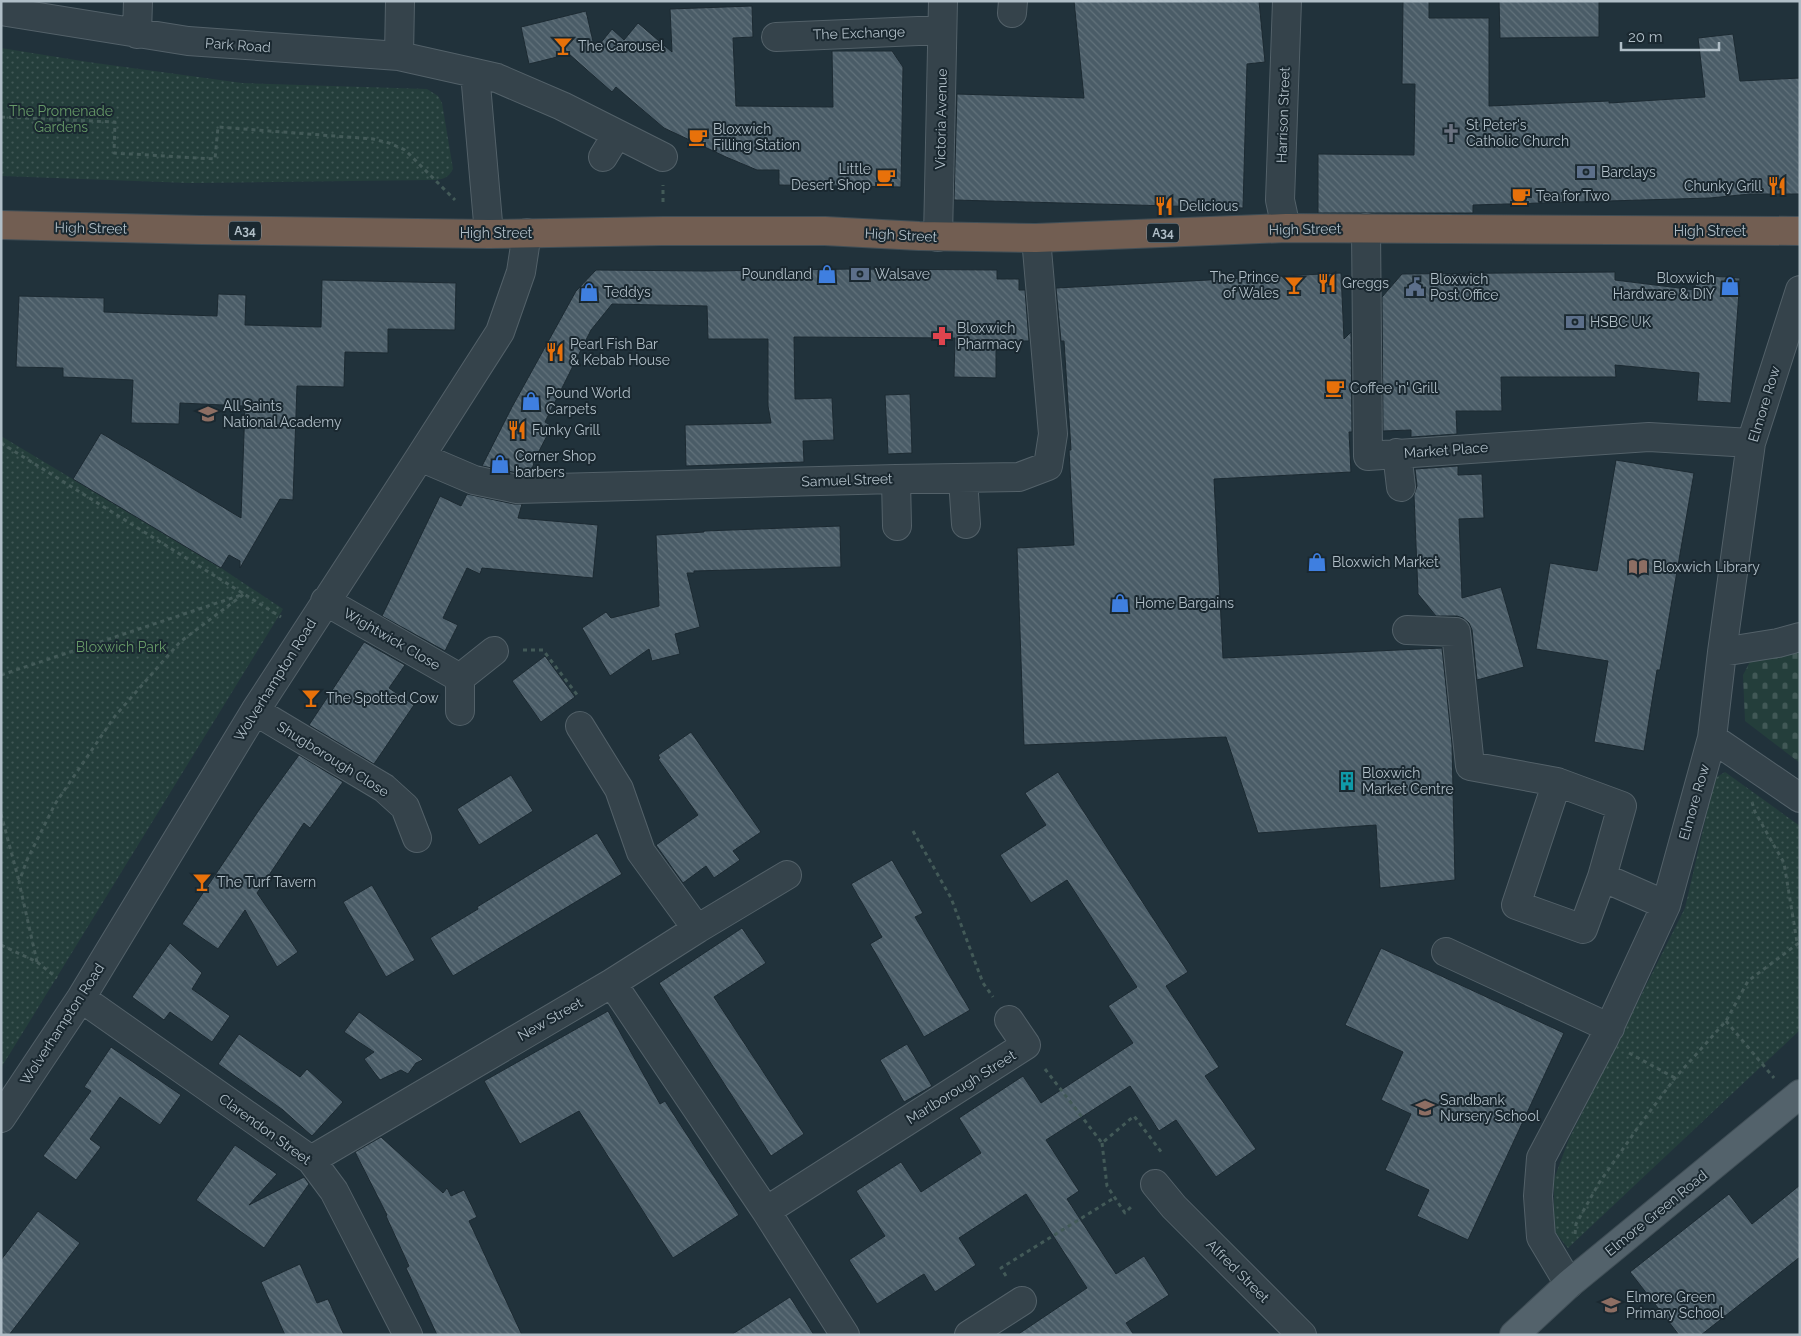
<svg xmlns="http://www.w3.org/2000/svg" width="1801" height="1336" font-family="Raleway,sans-serif">
<style>
.cemetery{fill:url(#cemetery-stones)}
.park{fill:url(#park-dots)}
.building{fill:url(#building-back-hatch);stroke:#1c2a32}
.lines{fill:none;stroke-linecap:round;stroke-linejoin:round}
.minor-casing{stroke:#536169;stroke-width:30}
.major-casing{stroke:#414f57;stroke-width:30}
.highway-casing{stroke:#404e56;stroke-width:30}
.path{stroke:#435a58;stroke-width:3;stroke-dasharray:4 4;stroke-linecap:butt}
.minor{stroke:#35434b;stroke-width:28}
.major{stroke:#53626b;stroke-width:28}
.highway{stroke:#725e52;stroke-width:28}
.labels{text-anchor:middle;stroke-width:4;stroke-linejoin:round;paint-order:stroke}
.shield{fill:#1a2830;stroke:#83919a;stroke-width:1}
.shield-label{font-size:12px;font-weight:bold;fill:#b0bec7}
.street-label{font-size:14px;fill:#b0bec7;stroke:#1a2830}
.poi-label{font-size:14px;fill:#b0bec7;stroke:#1a2830;text-anchor:start}
.park-label{font-size:14px;fill:#669967;stroke:#1a2830}
</style>
<defs>
<pattern id="cemetery-stones" width="16" height="16" patternUnits="userSpaceOnUse" patternTransform="scale(1.25)"><rect width="16" height="16" fill="#243e3b"/><path d="M2 7V4a2 2 0 0 1 4 0v3zM10 15v-3a2 2 0 0 1 4 0v3z" fill="#415856"/></pattern>
<pattern id="park-dots" width="8" height="8" patternUnits="userSpaceOnUse" patternTransform="scale(1.25)"><rect width="8" height="8" fill="#243e3b"/><path d="M2 2h.1M6 6h.1" fill="none" stroke="#415856" stroke-width="1.8" stroke-linecap="round"/></pattern>
<pattern id="building-back-hatch" width="6" height="6" patternUnits="userSpaceOnUse" patternTransform="scale(1.25)"><rect width="6" height="6" fill="#4a5c67"/><path d="M-1 5l2 2M0 0l6 6M5-1l2 2" fill="none" stroke="#62727b"/></pattern>
</defs>
<rect width="100%" height="100%" fill="#21323b"/>
<path class="cemetery" d="M1800 648V763L1745 721 1743 675 1751 660Z"/>
<path class="park" d="M1 48 88 62 242 83 427 89 438 96 442 103 453 169C448 179 441 180 430 180L189 183 1 176Z
M1 436 221 568 283 609 1 1068Z
M1725 772 1800 826V1030L1568 1248 1554 1231V1179L1569 1139 1685 908 1715 778Z"/>
<path class="building" d="M1074 1H1259L1265 62 1247 64 1243 208 954 200 957 94 1084 98Z
M1403 1H1429V18H1489V106L1609 101V103L1705 97 1698 38 1733 34 1740 81 1800 78V194H1750L1710 198 1473 205V213H1318V154L1414 155 1415 84H1402Z
M1499 1H1599V37L1500 38Z
M752 6 753 37 733 38 736 106 833 107 832 51H892L903 67 901 187 779 185V170H757L726 157 664 128 616 87 612 92 569 54 529 64 521 27 586 11 595 50 612 29 624 40 638 23 672 52 670 9Z
M854 269 997 270V279H1019V290H1025L1029 341H996V378L954 377 955 338 794 337 795 399 832 398 834 440 803 441 804 462 686 466 685 425 771 423 768 406V339H708L707 306 612 304 591 330 545 422 552 426 535 459 531 473H518L482 466 512 407 576 291 596 270 707 271Z
M1615 272V280L1695 290 1696 275 1740 278 1731 403 1697 401 1699 373 1615 365 1616 377H1501L1502 411H1456L1457 434 1411 437V430L1383 431 1382 297 1402 274Z
M1341 273 1344 339 1351 332 1352 432H1349L1351 472 1214 479 1223 658 1442 648 1452 744 1455 880 1380 888 1376 825 1258 833 1226 737 1024 745 1017 548 1074 545 1069 450H1071L1064 341H1061L1056 288Z
M322 280 456 283 455 330 388 329V353L345 352 344 387 297 386 293 500 280 499 240 568V561L229 555 221 568 73 479 101 433 241 518 245 406 180 403 179 424 131 423 133 380 63 377V368L16 367 19 296 104 298V312L217 316 218 294 246 295 245 325 321 327Z
M910 394 912 453 888 454 885 395Z
M1616 460 1694 473 1660 670H1657L1644 751 1594 742 1608 661 1536 649 1550 563 1597 571Z
M1458 466V475L1482 474 1484 518 1459 519 1462 598 1501 587 1524 667 1477 680 1472 630 1469 623 1463 618 1457 616H1436L1418 594 1414 495 1417 486 1415 469Z
M467 494 514 504H522L518 518 598 525 593 578 482 568 480 574 467 568 443 618 458 625 445 651 382 616 440 496 461 506Z
M840 526 841 567 694 571V573H687L700 627 675 634 680 654 652 661 649 649 610 676 582 628 606 612 611 618 659 606 656 535 704 532V531Z
M364 642 405 665 389 688 414 705 374 764 309 725Z
M545 656 575 697 541 722 512 681Z
M691 732 761 832 733 851 740 860 714 878 706 866 683 883 656 845 698 815 658 759 660 758 658 755Z
M299 755 343 782 310 828 304 823 257 893 298 952 277 967 245 910 218 949 182 924 259 810Z
M1058 772 1188 972 1166 986 1219 1067 1205 1076 1256 1149 1216 1177 1176 1120 1159 1131 1130 1086 1046 1140 1079 1191 1067 1199 1116 1274 1144 1256 1169 1295 1126 1323 1134 1335H1017L1087 1288 1026 1194 959 1238 976 1265 935 1292 924 1274 877 1304 849 1260 885 1236 856 1191 901 1162 921 1192 981 1153 959 1118 1023 1076 1041 1103 1133 1043 1108 1006 1137 987 1067 880 1031 903 1000 855 1046 825 1025 793Z
M511 775 533 811 479 845 457 809Z
M597 833 622 874 453 976 430 938 478 909 477 907Z
M892 860 923 913 915 917 970 1010 924 1037 870 944 882 937 851 884Z
M372 885 415 960 386 977 343 902Z
M742 928 766 963 714 997 804 1134 771 1156 659 983Z
M170 943 202 973 192 989 230 1016 212 1042 170 1012 164 1020 132 997Z
M1381 948 1564 1033 1468 1240 1417 1216 1429 1190 1385 1170 1411 1114 1381 1100 1403 1052 1345 1025Z
M608 1011 660 1104 665 1101 739 1215 673 1258 579 1111 520 1144 484 1081Z
M359 1012 420 1057 423 1060 416 1063 408 1074 401 1070 380 1080 364 1059 374 1052 344 1032Z
M239 1034 300 1077 307 1069 343 1102 312 1136 283 1110 218 1064Z
M907 1044 932 1086 904 1102 880 1060Z
M111 1047 181 1095 160 1125 120 1097 90 1139 101 1147 76 1180 43 1156 91 1091 84 1087Z
M381 1137 443 1193 447 1188 451 1196 464 1190 477 1217 469 1221 522 1335H437L406 1268 409 1266 386 1216 387 1215 355 1152Z
M235 1145 277 1174 249 1205 304 1177 309 1184 264 1248 196 1200Z
M1800 1185V1257L1701 1335H1679L1630 1272 1729 1194 1752 1224Z
M38 1211 80 1243 9 1335H1V1260Z
M300 1264 317 1303 328 1299 344 1335H285L261 1282Z
M790 1297 814 1335H731Z"/>
<g class="lines">
<g class="minor-casing">
<path id="minor" d="M1 11 188 41 399 56 475 73 497 78 562 106 663 157
M1012 13 1013 1
M137 34 138 1
M776 37 942 30
M399 56 400 1
M475 73 489 234
M603 157 617 134
M1286 228 1280 200 1287 1
M1366 228 1368 456 1649 437 1751 443
M938 237 943 1
M1397 453 1401 487
M420 457 474 480 517 489 896 479 1019 477 1048 466 1053 434 1036 238
M896 479 897 526
M963 479 966 524
M325 601 460 678
M1407 630 1456 632 1470 766 1557 782
M1722 652 1778 643 1800 637
M255 711 384 788 405 807 417 838
M460 711V678L494 651
M580 726 619 789 641 852 697 929
M1712 738 1800 798
M1602 877 1622 806 1557 782 1516 905 1583 929 1602 877 1666 905
M1446 952 1610 1028
M612 983 766 1211 845 1335
M81 998 311 1160 334 1191 408 1335
M1 1118 81 998 255 711 420 457 500 332 521 272 527 233
M311 1160 612 983 697 929 787 875
M1155 1184 1174 1207 1302 1335
M766 1211 1026 1045 1009 1020
M1569 1284 1541 1237 1538 1196 1541 1158 1604 1039 1666 905 1712 738 1722 652 1751 443 1800 290
M969 1335 1022 1301"/>
</g>
<g class="major-casing">
<path id="major" d="M1514 1335 1569 1284 1800 1094"/>
</g>
<g class="highway-casing">
<path id="highway" d="M1 225 201 230 489 234 662 231H825L919 236 1036 238 1286 228 1800 231"/>
</g>
<path class="path" d="M1 117 115 122 114 153 215 159 218 127 373 139 389 143 405 150 455 200
M663 202V185
M1 443 281 617
M523 650H543L578 696
M1 675 241 595
M1752 802 1755 812 1784 863 1797 942
M1 814 19 881
M913 831 951 898 983 983 993 997
M1 945 37 962 57 978
M37 962 19 882 27 860 55 804 115 716 180 642 244 594
M1726 1021 1774 1078
M1629 1053 1675 1078
M1045 1069 1102 1143 1134 1116 1162 1153
M1102 1143 1107 1186 1125 1213 1133 1205
M1575 1234 1576 1224 1599 1183 1639 1126 1675 1078 1726 1021 1748 981 1800 942
M1006 1276 1001 1268 1114 1198"/>
<use href="#minor" class="minor"/>
<use href="#major" class="major"/>
<use href="#highway" class="highway"/>
</g>
<defs>
<g id="bar-bare" transform="scale(1.5)"><path d="M-6-5H6L.8 .8V4.5H3.5V6h-7V4.5H-.8V.8Z" fill="#e8710a" stroke="#1a2830" stroke-width="2.5" paint-order="stroke"/></g>
<g id="church-bare" transform="scale(1.5)"><path d="M-1.2-6h2.4v3.5h3.3v2.4h-3.3V6h-2.4V-.1h-3.3v-2.4h3.3Z" fill="#6b7280" stroke="#1a2830" stroke-width="2.5" paint-order="stroke"/></g>
<g id="cafe-bare" transform="scale(1.5)"><path d="M-5.5-4.5H6V0H3Q3 3.5 0 3.5H-2.5Q-5.5 3.5-5.5 0ZM3-3.2v2h1.7v-2ZM-6 4.5H4V6H-6Z" fill="#e8710a" stroke="#1a2830" stroke-width="2.5" paint-order="stroke"/></g>
<g id="bank-bare" transform="scale(1.5)"><path d="M-6-4H6V4H-6ZM0-2.3a2.3 2.3 0 1 0 0 4.6a2.3 2.3 0 1 0 0-4.6Z" fill="#5c6f8a" stroke="#1a2830" stroke-width="2.5" paint-order="stroke"/></g>
<g id="restaurant-bare" transform="scale(1.5)"><path d="M-5-6h1v4h1v-4h1v4h1v-4h1v5L-1.5 .5V6h-2V.5L-5-1ZM5-6V6H3V1.5H1.5Q1.5-4 5-6Z" fill="#e8710a" stroke="#1a2830" stroke-width="2.5" paint-order="stroke"/></g>
<g id="shop-bare" transform="scale(1.5)"><path d="M-5-2.5h2.3a2.7 3.5 0 0 1 5.4 0H5L5.5 6h-11ZM-1.5-2.5h3a1.5 2.3 0 0 0-3 0Z" fill="#3f7fe0" stroke="#1a2830" stroke-width="2.5" paint-order="stroke"/></g>
<g id="civic-bare" transform="scale(1.5)"><path d="M-.6-6.5H3V-4.5H.6V-3L4-1V1h2V6H-6V1h2V-1L-.6-3ZM-1.2 2.5V6h2.4V2.5Z" fill="#5c6f8a" stroke="#1a2830" stroke-width="2.5" paint-order="stroke"/></g>
<g id="pharmacy-bare" transform="scale(1.5)"><path d="M-2-6h4v4h4v4h-4v4h-4v-4h-4v-4h4Z" fill="#e0444e" stroke="#1a2830" stroke-width="2.5" paint-order="stroke"/></g>
<g id="school-bare" transform="scale(1.5)"><path d="M0-5L7-2L0 1L-7-2ZM-4 1L0 2.5L4 1V4Q0 6-4 4Z" fill="#8d6e63" stroke="#1a2830" stroke-width="2.5" paint-order="stroke"/></g>
<g id="library-bare" transform="scale(1.5)"><path d="M-6-4Q-3-5.5-.7-3.5V5Q-3 3-6 4ZM6-4Q3-5.5 .7-3.5V5Q3 3 6 4Z" fill="#8d6e63" stroke="#1a2830" stroke-width="2.5" paint-order="stroke"/></g>
<g id="building-bare" transform="scale(1.5)"><path d="M-4-6H4V6H1V3H-1V6H-4ZM-2.5-4.3h1.7v1.8h-1.7ZM.8-4.3h1.7v1.8H.8ZM-2.5-1h1.7V.8h-1.7ZM.8-1h1.7V.8H.8Z" fill="#0f9aa8" stroke="#1a2830" stroke-width="2.5" paint-order="stroke"/></g>
</defs>
<g fill-rule="evenodd">
<use href="#bar-bare" x="563" y="46"/>
<use href="#church-bare" x="1451" y="133"/>
<use href="#cafe-bare" x="698" y="137"/>
<use href="#bank-bare" x="1586" y="172"/>
<use href="#cafe-bare" x="886" y="177"/>
<use href="#restaurant-bare" x="1777" y="186"/>
<use href="#cafe-bare" x="1521" y="196"/>
<use href="#restaurant-bare" x="1164" y="206"/>
<use href="#shop-bare" x="827" y="274"/>
<use href="#bank-bare" x="860" y="274"/>
<use href="#restaurant-bare" x="1327" y="283"/>
<use href="#bar-bare" x="1294" y="285"/>
<use href="#shop-bare" x="1730" y="286"/>
<use href="#civic-bare" x="1415" y="287"/>
<use href="#shop-bare" x="589" y="292"/>
<use href="#bank-bare" x="1575" y="322"/>
<use href="#pharmacy-bare" x="942" y="336"/>
<use href="#restaurant-bare" x="555" y="352"/>
<use href="#cafe-bare" x="1335" y="388"/>
<use href="#shop-bare" x="531" y="401"/>
<use href="#school-bare" x="208" y="414"/>
<use href="#restaurant-bare" x="517" y="430"/>
<use href="#shop-bare" x="500" y="464"/>
<use href="#shop-bare" x="1317" y="562"/>
<use href="#library-bare" x="1638" y="567"/>
<use href="#shop-bare" x="1120" y="603"/>
<use href="#bar-bare" x="311" y="698"/>
<use href="#building-bare" x="1347" y="781"/>
<use href="#bar-bare" x="202" y="882"/>
<use href="#school-bare" x="1425" y="1108"/>
<use href="#school-bare" x="1611" y="1305"/>
</g>
<g class="labels">
<g class="shield">
<rect x="229" y="221.5" width="32" height="19" rx="4"/>
<rect x="1147" y="223.5" width="32" height="19" rx="4"/>
</g>
<g class="shield-label">
<text x="245" y="235">A34</text>
<text x="1163" y="237">A34</text>
</g>
<g class="street-label">
<text transform="translate(859 33) rotate(-2)" y="5">The Exchange</text>
<text transform="translate(238 45) rotate(4)" y="5">Park Road</text>
<text transform="translate(1283 115) rotate(-88)" y="5">Harrison Street</text>
<text transform="translate(941 119) rotate(-89)" y="5">Victoria Avenue</text>
<text transform="translate(91 228) rotate(1)" y="5">High Street</text>
<text transform="translate(1305 229) rotate(-1)" y="5">High Street</text>
<text x="1710" y="236">High Street</text>
<text x="496" y="238">High Street</text>
<text transform="translate(901 235) rotate(3)" y="5">High Street</text>
<text transform="translate(1764 404) rotate(-73)" y="5">Elmore Row</text>
<text transform="translate(1446 450) rotate(-4)" y="5">Market Place</text>
<text transform="translate(847 480) rotate(-2)" y="5">Samuel Street</text>
<text transform="translate(392 639) rotate(30)" y="5">Wightwick Close</text>
<text transform="translate(275 680) rotate(-58)" y="5">Wolverhampton Road</text>
<text transform="translate(333 759) rotate(32)" y="5">Shugborough Close</text>
<text transform="translate(1694 802) rotate(-74)" y="5">Elmore Row</text>
<text transform="translate(550 1019) rotate(-30)" y="5">New Street</text>
<text transform="translate(62 1024) rotate(-57)" y="5">Wolverhampton Road</text>
<text transform="translate(961 1087) rotate(-32)" y="5">Marlborough Street</text>
<text transform="translate(265 1129) rotate(36)" y="5">Clarendon Street</text>
<text transform="translate(1656 1213) rotate(-39)" y="5">Elmore Green Road</text>
<text transform="translate(1238 1271) rotate(45)" y="5">Alfred Street</text>
</g>
<g class="poi-label">
<text x="578" y="51">The Carousel</text>
<text x="1466" y="130">St Peter's<tspan x="1466" dy="16">Catholic Church</tspan></text>
<text x="713" y="134">Bloxwich<tspan x="713" dy="16">Filling Station</tspan></text>
<text x="871" y="174" text-anchor="end">Little<tspan x="871" dy="16">Desert Shop</tspan></text>
<text x="1601" y="177">Barclays</text>
<text x="1762" y="191" text-anchor="end">Chunky Grill</text>
<text x="1536" y="201">Tea for Two</text>
<text x="1179" y="211">Delicious</text>
<text x="812" y="279" text-anchor="end">Poundland</text>
<text x="875" y="279">Walsave</text>
<text x="1279" y="282" text-anchor="end">The Prince<tspan x="1279" dy="16">of Wales</tspan></text>
<text x="1715" y="283" text-anchor="end">Bloxwich<tspan x="1715" dy="16">Hardware &amp; DIY</tspan></text>
<text x="1430" y="284">Bloxwich<tspan x="1430" dy="16">Post Office</tspan></text>
<text x="1342" y="288">Greggs</text>
<text x="604" y="297">Teddys</text>
<text x="1590" y="327">HSBC UK</text>
<text x="957" y="333">Bloxwich<tspan x="957" dy="16">Pharmacy</tspan></text>
<text x="570" y="349">Pearl Fish Bar<tspan x="570" dy="16">&amp; Kebab House</tspan></text>
<text x="1350" y="393">Coffee 'n' Grill</text>
<text x="546" y="398">Pound World<tspan x="546" dy="16">Carpets</tspan></text>
<text x="223" y="411">All Saints<tspan x="223" dy="16">National Academy</tspan></text>
<text x="532" y="435">Funky Grill</text>
<text x="515" y="461">Corner Shop<tspan x="515" dy="16">barbers</tspan></text>
<text x="1332" y="567">Bloxwich Market</text>
<text x="1653" y="572">Bloxwich Library</text>
<text x="1135" y="608">Home Bargains</text>
<text x="326" y="703">The Spotted Cow</text>
<text x="1362" y="778">Bloxwich<tspan x="1362" dy="16">Market Centre</tspan></text>
<text x="217" y="887">The Turf Tavern</text>
<text x="1440" y="1105">Sandbank<tspan x="1440" dy="16">Nursery School</tspan></text>
<text x="1626" y="1302">Elmore Green<tspan x="1626" dy="16">Primary School</tspan></text>
</g>
<g class="park-label">
<text x="61" y="116">The Promenade<tspan x="61" dy="16">Gardens</tspan></text>
<text x="121" y="652">Bloxwich Park</text>
</g>
</g>
<rect width="1801" height="1336" fill="none" stroke="#b0bec7" stroke-width="5"/>
<path d="M1621 42v8h98v-8" fill="none" stroke="#b0bec7" stroke-width="2.5"/>
<text x="1628" y="42" font-size="15" fill="#b0bec7" stroke="#1a2830" stroke-width="4" paint-order="stroke">20 m</text>
</svg>
